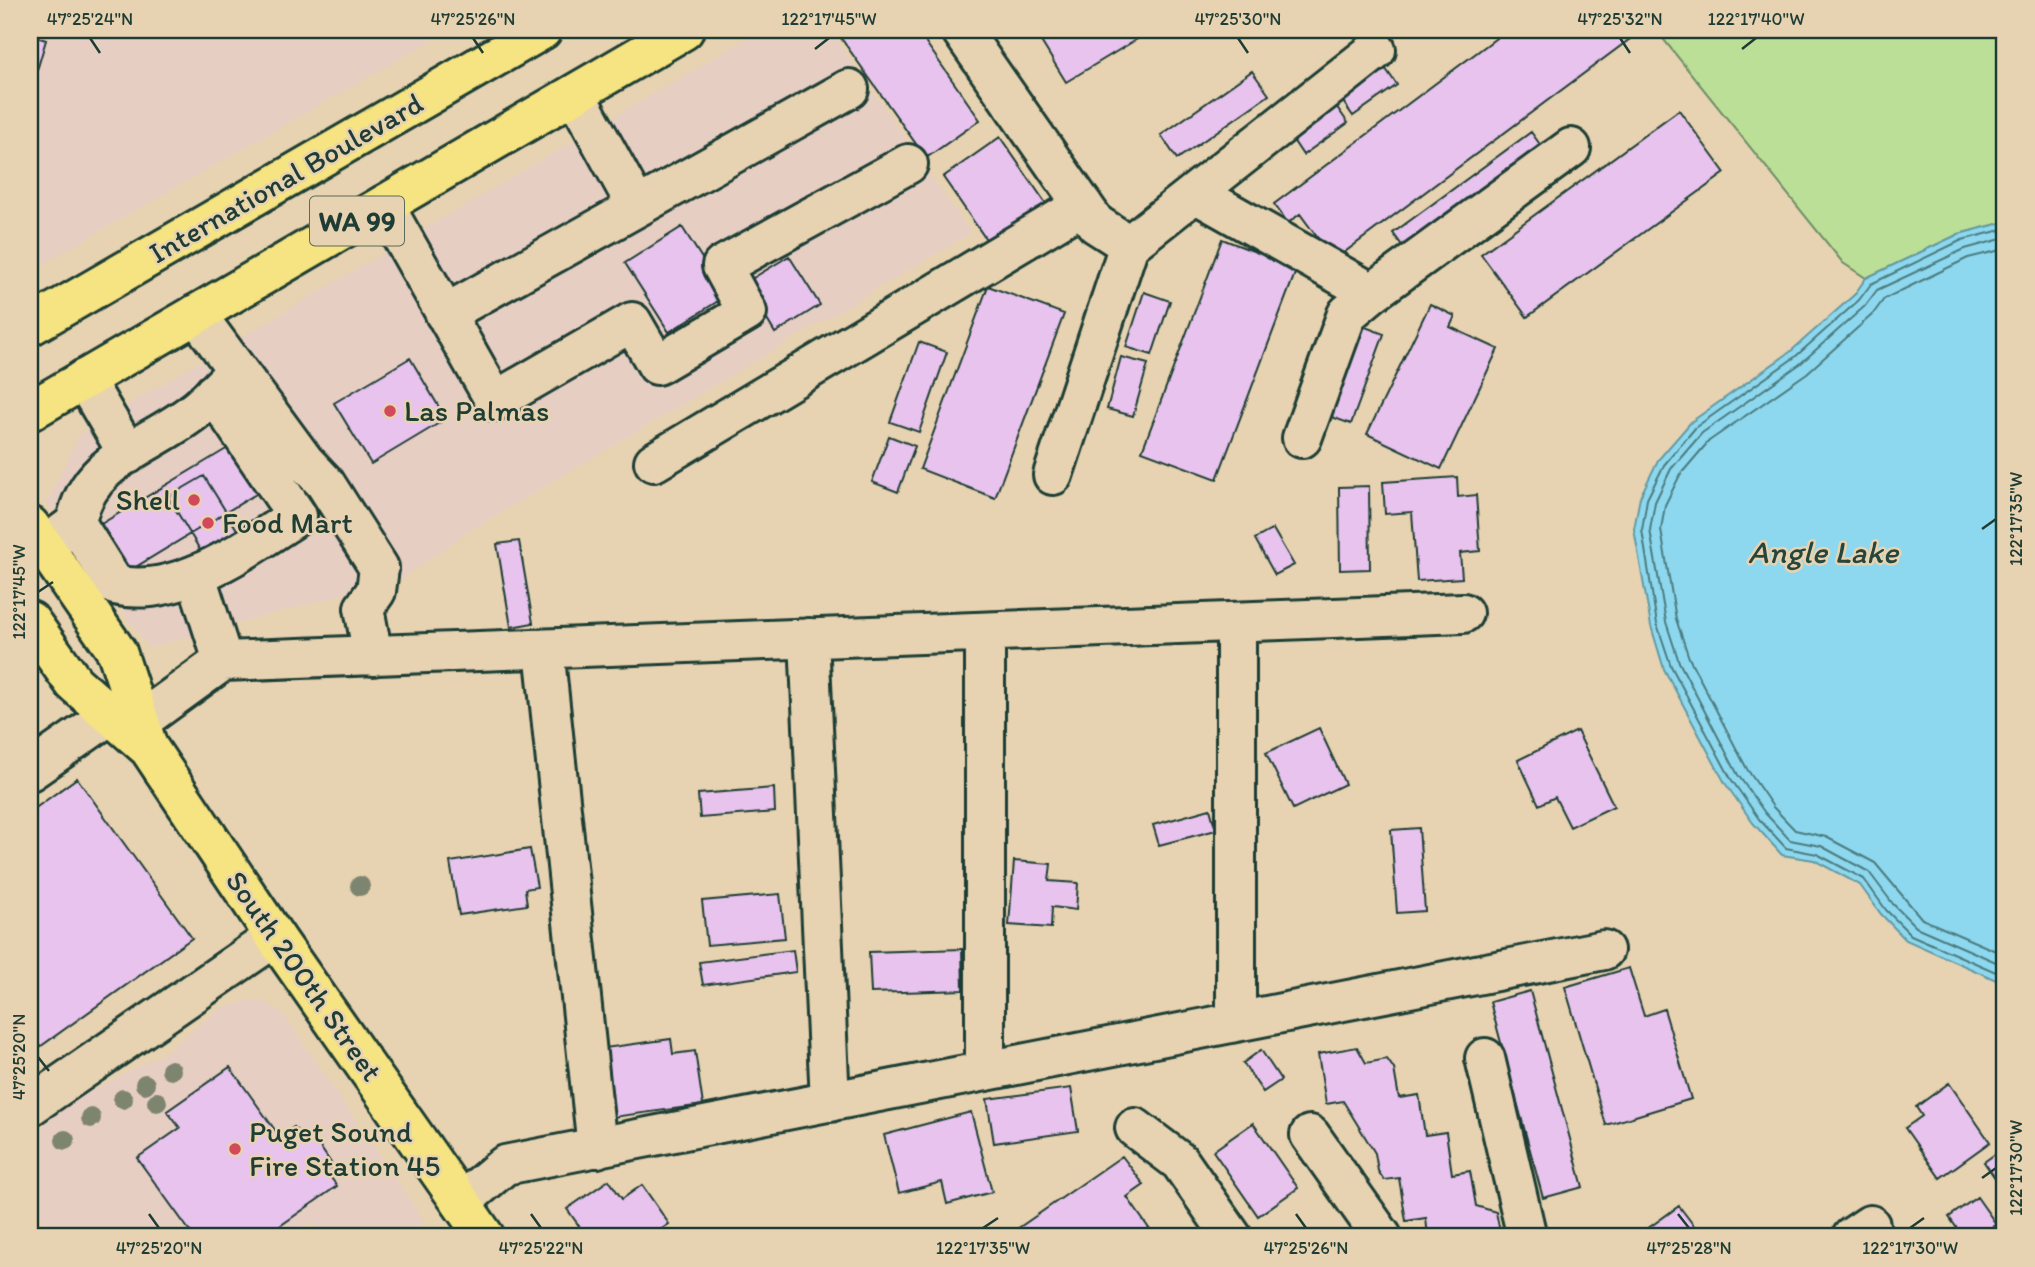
<svg xmlns="http://www.w3.org/2000/svg" width="2035" height="1267" font-family="Itim,sans-serif">
<style>
.built{fill:#e7cec3}
.green{fill:#bcdf98;stroke:#6e8e66;stroke-width:2}
.water{fill:#8ed8ef;stroke:#629aa4;stroke-width:2}
.lines{fill:none;stroke-linecap:round;stroke-linejoin:round}
.shore{stroke:#4b7b7f;stroke-width:2}
.building{fill:#e7c3ee;stroke:#1f3d34;stroke-width:2}
.minor-casing{stroke:#1f3d34;stroke-width:44}
.major-casing{stroke:#1f3d34;stroke-width:44}
.minor{stroke:#e7d3b1;stroke-width:38}
.major{stroke:#f6e381;stroke-width:38}
.tree{fill:#7d856f}
.ticks{fill:none;stroke:#1f3d34;stroke-width:2.5}
.poi-dot{fill:#d1495b;stroke:#e7d3b1;stroke-width:2.5}
.labels{text-anchor:middle;stroke-width:5;stroke-linejoin:round;paint-order:stroke}
.shield{fill:#e7d3b1;stroke:#5b6a5a;stroke-width:2}
.shield-label{font-size:28px;font-weight:bold;fill:#1f3d34}
.street-label{font-size:30px;fill:#1f3d34;stroke:#e7d3b1}
.poi-label{font-size:30px;fill:#1f3d34;stroke:#e7d3b1;text-anchor:start}
.water-label{font-size:32px;font-style:italic;fill:#25453d;stroke:#e7d3b1}
.neatline{fill:none;stroke:#1f3d34;stroke-width:2.5}
.ticks-label{font-size:18px;text-anchor:middle;fill:#1f3d34}
</style>
<rect width="100%" height="100%" fill="#e7d3b1"/>
<filter id="ink" filterUnits="userSpaceOnUse"><feTurbulence type="fractalNoise" baseFrequency=".0143" numOctaves="2"/><feDisplacementMap in="SourceGraphic" scale="14" xChannelSelector="R" yChannelSelector="G"/><feConvolveMatrix kernelMatrix="1 2 1 2 8 2 1 2 1" color-interpolation-filters="sRGB"/></filter>
<g filter="url(#ink)">
<path class="built" d="M30 30H450L30 271Z
M761 30H830L971 233 473 529 403 578 149 648 46 503 81 432Z
M246 1001 266 1002 284 1015 425 1222 404 1237H323L312 1222 288 1237H54L30 1203V1135L80 1097 162 1054 223 1007Z"/>
<path class="green" d="M1656 30H2005V222L1959 234 1866 278 1843 263Z"/>
<path class="water" d="M2005 222V984L1906 940 1881 914 1860 885 1814 860 1782 855 1753 823 1725 783 1664 669 1651 626 1634 529 1640 497 1658 460 1691 422 1790 352 1854 295 1866 278 1959 234Z"/>
<g class="lines">
<path class="shore" d="M2005 229 1962 240 1871 284 1859 300 1795 357 1696 427 1664 465 1647 499 1642 530 1657 624 1671 666 1731 779 1759 819 1786 848 1817 854 1864 879 1886 910 1911 935 2005 976
M2005 238 1965 249 1877 290 1865 306 1800 364 1702 433 1671 469 1655 502 1650 530 1666 622 1679 662 1738 775 1765 813 1790 840 1821 846 1869 872 1893 904 1916 927 2005 966
M2005 249 1968 258 1884 299 1873 314 1807 373 1709 441 1680 475 1665 505 1661 530 1676 619 1689 658 1747 769 1773 807 1795 830 1826 837 1875 863 1922 919 2005 955"/>
</g>
<path class="building" d="M917 30 980 120 926 158 836 31Z
M1034 30H1152L1066 82Z
M1507 30H1630L1634 36 1334 260 1300 214 1288 223 1274 204Z
M30 35 46 40 30 94Z
M1383 65 1397 85 1353 116 1339 96Z
M1252 71 1269 95 1177 159 1161 135Z
M1334 103 1348 123 1303 155 1289 134Z
M1679 110 1725 173 1527 317 1481 254Z
M1531 132 1547 154 1409 255 1393 233Z
M1000 137 1047 205 990 245 943 177Z
M682 227 726 296 669 332 625 263Z
M1222 239 1297 268 1217 479 1142 451Z
M789 256 820 305 775 333 745 283Z
M988 286 1064 314 995 498 920 469Z
M1144 292 1170 301 1152 355 1126 347Z
M1430 304 1455 316 1450 327 1498 349 1441 469 1367 434Z
M1360 325 1384 334 1351 424 1326 415Z
M919 342 947 352 919 432 890 422Z
M1121 357 1148 364 1133 416 1107 409Z
M410 358 446 419 371 464 334 403Z
M889 436 915 446 898 492 872 482Z
M238 442 266 488 119 577 91 530Z
M204 476 244 541 208 563 168 497Z
M1457 477 1458 497 1476 495 1480 551 1460 553 1462 578 1417 581 1412 512 1385 514 1383 482Z
M1369 486 1370 569 1340 570 1339 487Z
M1273 529 1294 565 1275 575 1255 539Z
M519 541 533 623 511 627 497 544Z
M1319 728 1345 784 1293 809 1266 753Z
M1577 731 1614 806 1570 827 1555 797 1539 805 1518 760Z
M77 778 192 938 30 1054V812Z
M774 788 775 812 700 818 698 794Z
M1210 809 1216 830 1159 845 1153 825Z
M1419 828 1425 911 1397 913 1391 830Z
M530 849 537 887 525 889 527 905 459 915 450 862Z
M1014 861 1051 864 1049 881 1078 883 1076 910 1052 907 1051 928 1009 925Z
M780 894 785 938 707 945 702 901Z
M962 949 963 990 871 993 869 952Z
M793 950 796 972 703 985 699 962Z
M1629 968 1644 1016 1664 1009 1691 1099 1606 1125 1565 987Z
M1530 991 1583 1187 1543 1198 1490 1002Z
M671 1039 673 1054 695 1051 703 1105 606 1118 597 1049Z
M1357 1047 1366 1063 1387 1059 1394 1069 1399 1098 1419 1095 1425 1135 1446 1132 1452 1174 1470 1171 1476 1206 1496 1212 1501 1237H1428L1426 1218 1406 1221 1399 1178 1384 1180 1378 1171 1375 1153 1343 1101 1326 1104 1318 1054Z
M1261 1050 1281 1080 1263 1092 1243 1063Z
M230 1067 280 1137 294 1127 304 1141 312 1135 333 1166 326 1171 337 1186 270 1233 273 1237H194L137 1158 180 1128 167 1111Z
M1949 1083 1990 1142 1940 1178 1905 1128 1922 1116 1916 1107Z
M1071 1088 1078 1131 994 1143 987 1099Z
M971 1112 992 1192 947 1204 942 1182 899 1193 884 1135Z
M1253 1123 1298 1188 1258 1216 1213 1151Z
M2005 1147V1192L1984 1162Z
M1122 1156 1144 1185 1127 1197 1155 1237H1022L1017 1229Z
M609 1180 622 1199 642 1185 669 1224 650 1237H587L567 1209Z
M1977 1197 1996 1224 1978 1237H1963L1949 1217Z
M1679 1206 1698 1231 1690 1237H1636Z
M30 1214 46 1237H30Z
M1748 1226 1756 1237H1732Z"/>
<g class="lines">
<g class="minor-casing">
<path id="minor" d="M961 30 1096 224 1129 245 1053 475
M575 94 637 207
M1195 193 1372 293
M384 205 495 401 632 322 657 365 747 312 722 266 908 164
M1129 245 1376 50
M196 314 304 461 325 483 379 568 376 591 364 608 373 656
M445 314 849 89
M84 379 128 454
M1302 438 1347 314 1372 293 1571 148
M654 462 1083 205
M76 523 115 585C177 600 247 548 297 516L214 393
M57 537 76 523C87 460 146 448 192 413 206 403 218 389 231 377
M196 576 223 661
M1236 622V1022
M985 632V1071
M809 638 830 1102
M544 649 597 1148
M139 722 223 661 1463 613
M30 771 110 715
M1485 1058 1527 1237
M30 1106 275 937
M1135 1128 1180 1162 1232 1237
M1310 1135 1382 1237
M461 1202 505 1165 1604 950
M1852 1237 1870 1225"/>
</g>
<g class="major-casing">
<path id="major" d="M30 326 542 30
M30 411 684 30
M30 526 117 652 148 747 275 937 485 1237
M30 621 74 683 146 746"/>
</g>
<use href="#minor" class="minor"/>
<use href="#major" class="major"/>
</g>
<g class="tree">
<circle cx="360" cy="886" r="10"/>
<circle cx="171" cy="1070" r="10"/>
<circle cx="145" cy="1084" r="10"/>
<circle cx="123" cy="1099" r="10"/>
<circle cx="157" cy="1102" r="10"/>
<circle cx="91" cy="1118" r="10"/>
<circle cx="65" cy="1140" r="10"/>
</g>
</g>
<path class="ticks" d="M90 38 100 53M473 38 483 53M1238 38 1248 53M1620 38 1630 53M815 49 829 38M1742 49 1756 38M1982 529 1996 519M38 592 53 582M38 1057 49 1071M1982 1178 1996 1168M149 1214 159 1228M531 1214 541 1228M1296 1214 1306 1228M1678 1214 1689 1228M983 1228 998 1218M1910 1228 1924 1218"/>
<g class="poi-dot">
<circle cx="390" cy="411" r="7"/>
<circle cx="194" cy="500" r="7"/>
<circle cx="208" cy="523" r="7"/>
<circle cx="235" cy="1149" r="7"/>
</g>
<g class="labels">
<rect class="shield" x="310" y="196.5" width="94" height="49" rx="5"/>
<g class="shield-label">
<text x="357" y="231">WA 99</text>
</g>
<g class="street-label">
<text transform="translate(286 178) rotate(-30)" y="10">International Boulevard</text>
<text transform="translate(304 976) rotate(55)" y="10">South 200th Street</text>
</g>
<g class="poi-label">
<text x="404" y="421">Las Palmas</text>
<text x="180" y="510" text-anchor="end">Shell</text>
<text x="222" y="533">Food Mart</text>
<text x="249" y="1142">Puget Sound<tspan x="249" dy="34">Fire Station 45</tspan></text>
</g>
<g class="water-label">
<text x="1823" y="563">Angle Lake</text>
</g>
</g>
<rect width="2035" height="1267" fill="none" stroke="#e7d3b1" stroke-width="77"/>
<rect x="38" y="38" width="1958" height="1190" class="neatline"/>
<g class="ticks-label">
<text x="90" y="25">47°25'24"N</text>
<text x="473" y="25">47°25'26"N</text>
<text x="829" y="25">122°17'45"W</text>
<text x="1238" y="25">47°25'30"N</text>
<text x="1620" y="25">47°25'32"N</text>
<text x="1756" y="25">122°17'40"W</text>
<text transform="translate(2016 519) rotate(-90)" y="6">122°17'35"W</text>
<text transform="translate(19 592) rotate(-90)" y="6">122°17'45"W</text>
<text transform="translate(19 1057) rotate(-90)" y="6">47°25'20"N</text>
<text transform="translate(2016 1168) rotate(-90)" y="6">122°17'30"W</text>
<text x="159" y="1254">47°25'20"N</text>
<text x="541" y="1254">47°25'22"N</text>
<text x="983" y="1254">122°17'35"W</text>
<text x="1306" y="1254">47°25'26"N</text>
<text x="1689" y="1254">47°25'28"N</text>
<text x="1910" y="1254">122°17'30"W</text>
</g>
</svg>
